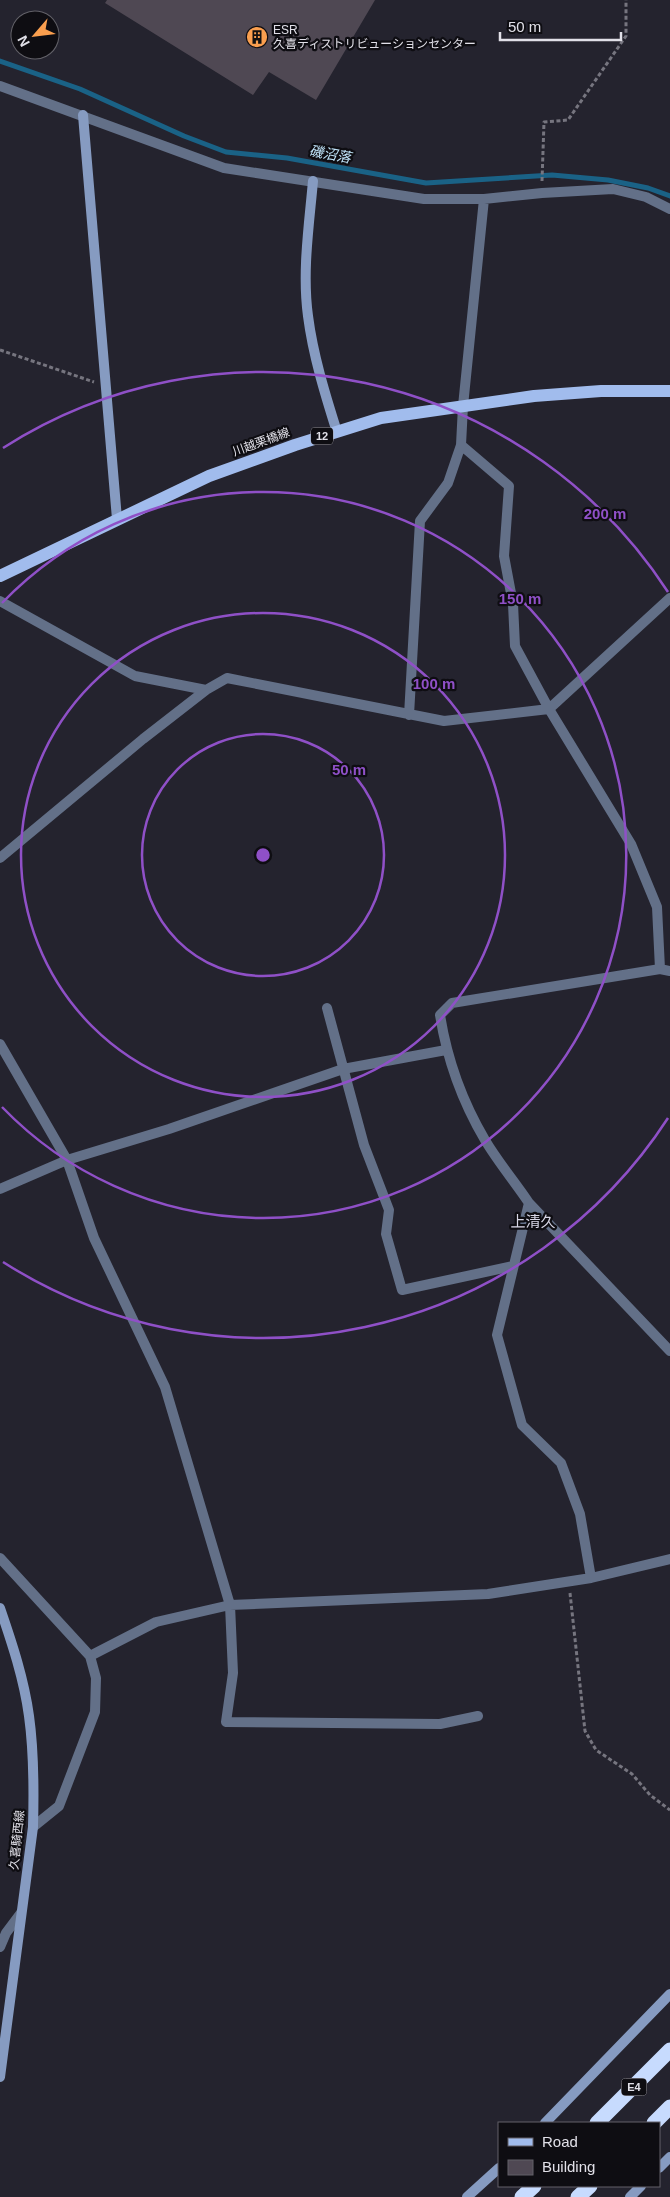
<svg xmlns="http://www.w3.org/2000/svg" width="670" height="2197" font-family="Helvetica,'Noto Sans JP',sans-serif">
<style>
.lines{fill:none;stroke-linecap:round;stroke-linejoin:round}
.stream{stroke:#1a6286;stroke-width:5}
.building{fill:#4f4853}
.path{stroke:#76757f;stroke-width:3;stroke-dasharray:4 2.5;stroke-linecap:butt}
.street{stroke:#637088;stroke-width:10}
.secondary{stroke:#869bc1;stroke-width:10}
.primary{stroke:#a1bced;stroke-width:12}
.highway{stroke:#c7dbfe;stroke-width:15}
.ring{fill:none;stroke:#8f50c7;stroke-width:2.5}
.labels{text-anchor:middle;stroke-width:4.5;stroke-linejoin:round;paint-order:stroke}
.shield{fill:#0e0d12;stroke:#a2a1a8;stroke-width:1}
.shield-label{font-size:11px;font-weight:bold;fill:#e1e0e8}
.poi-label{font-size:12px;fill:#e1e0e8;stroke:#0e0d12;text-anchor:start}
.street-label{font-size:12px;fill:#e1e0e8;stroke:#0e0d12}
.water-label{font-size:14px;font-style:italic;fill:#c1e5fb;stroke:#0e0d12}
.quarter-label{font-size:15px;fill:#d8d7e6;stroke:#0e0d12}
.centre{fill:#8f50c7;stroke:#0e0d12;stroke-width:2.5}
.ring-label{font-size:15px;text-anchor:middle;font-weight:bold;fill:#8f50c7;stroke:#0e0d12;stroke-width:4.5;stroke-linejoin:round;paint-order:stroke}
</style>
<rect width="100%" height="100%" fill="#24232e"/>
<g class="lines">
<path class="stream" d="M0 61 80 89 184 136 226 152 287 158 426 183 552 175 608 180 648 188 670 196"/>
</g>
<path class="building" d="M107 0H375L316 100 269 72 253 95 105 3Z"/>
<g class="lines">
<path class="path" d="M542 181 544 122 568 120 626 36V0
M0 350 94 382
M570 1593 585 1731 596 1750 632 1774 650 1795 670 1810"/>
<path class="street" d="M0 86 224 168 424 199H484L542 193 613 189 646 197 670 209
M484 199 463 406 461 445 509 486 504 556 513 604 515 646 549 709 631 844 657 907 660 969
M0 601 135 676 206 690
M409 715 420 521 448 483 461 445
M0 858 143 739 206 690 227 678 444 721 549 709 670 598
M327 1008 364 1145 389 1210 386 1234 402 1290 513 1266
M0 1044 67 1160 94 1238 165 1387 230 1605 233 1673 226 1722 440 1724 478 1716
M0 1189 67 1160 169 1129 343 1069 446 1050
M529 1203 670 1351
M0 1558 90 1656 96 1678 95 1712 59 1806 33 1827
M591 1578 580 1514 561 1463 522 1425 497 1335 529 1203C515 1182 498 1162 485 1140 462 1101 447 1059 440 1015L452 1003 660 969 670 971
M90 1656 156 1622 230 1605 488 1594 591 1578 670 1559
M0 1947 6 1933 21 1913"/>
<path class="secondary" d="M83 115 117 519
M313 181C309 226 302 272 308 316 313 355 325 394 337 432
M0 1608C12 1643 24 1679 29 1716 34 1752 34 1791 33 1827L0 2077
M545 2123 670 1994
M659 2168 670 2157
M467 2197 499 2168
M630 2197 641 2186"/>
<path class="primary" d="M0 576 209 476 295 445 381 418 534 396 601 391H670"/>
<path class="highway" d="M597 2123 670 2050
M654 2123 670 2107
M522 2197 534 2186
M578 2197 590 2186"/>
</g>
<g class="ring">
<circle cx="263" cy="855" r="121"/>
<circle cx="263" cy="855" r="242"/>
<path d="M2 603A363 363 0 1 1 2 1107"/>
<path d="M668 1118A483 483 0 0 1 3 1262M3 448A483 483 0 0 1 668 592"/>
</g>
<defs>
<g id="building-disc" transform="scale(1.125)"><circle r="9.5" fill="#fa9f4f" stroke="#0e0d12"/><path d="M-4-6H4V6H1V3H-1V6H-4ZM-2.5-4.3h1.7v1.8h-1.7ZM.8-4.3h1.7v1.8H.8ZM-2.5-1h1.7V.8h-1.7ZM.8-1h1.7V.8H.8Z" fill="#111"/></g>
</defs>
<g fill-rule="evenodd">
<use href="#building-disc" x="257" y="37"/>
</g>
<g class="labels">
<g class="shield">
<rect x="311" y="427.5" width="22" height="17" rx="4"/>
<rect x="621.5" y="2078.5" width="25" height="17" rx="4"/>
</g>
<g class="shield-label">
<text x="322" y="440">12</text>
<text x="634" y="2091">E4</text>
</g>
<g class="poi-label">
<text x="273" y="34">ESR<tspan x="273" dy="14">久喜ディストリビューションセンター</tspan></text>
</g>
<g class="street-label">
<text transform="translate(261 442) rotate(-20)" y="4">川越栗橋線</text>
<text transform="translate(17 1840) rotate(-84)" y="4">久喜騎西線</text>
</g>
<g class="water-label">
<text transform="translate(330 154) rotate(10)" y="5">磯沼落</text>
</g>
<g class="quarter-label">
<text x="533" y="1227">上清久</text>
</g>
</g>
<circle cx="263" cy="855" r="8" class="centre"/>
<g class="ring-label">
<text x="605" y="519">200 m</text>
<text x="520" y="604">150 m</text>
<text x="434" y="689">100 m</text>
<text x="349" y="775">50 m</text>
</g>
<rect x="498" y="2122" width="162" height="65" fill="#0e0d12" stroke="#626168"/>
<rect x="508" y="2138" width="25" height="8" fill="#a1bced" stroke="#626168"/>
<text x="542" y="2147" font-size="15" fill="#e1e0e8">Road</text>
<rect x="508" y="2160" width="25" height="15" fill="#4f4853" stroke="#626168"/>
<text x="542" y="2172" font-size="15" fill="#e1e0e8">Building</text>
<g transform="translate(35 35) rotate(242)"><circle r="24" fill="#0e0d12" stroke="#626168"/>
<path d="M0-4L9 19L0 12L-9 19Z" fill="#fa9f4f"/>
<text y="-8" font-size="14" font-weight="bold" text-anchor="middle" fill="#e1e0e8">N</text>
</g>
<path d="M500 32v8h121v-8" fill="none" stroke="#e1e0e8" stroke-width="2.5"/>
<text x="508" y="32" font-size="15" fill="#e1e0e8" stroke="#0e0d12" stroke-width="4" paint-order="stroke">50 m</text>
</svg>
